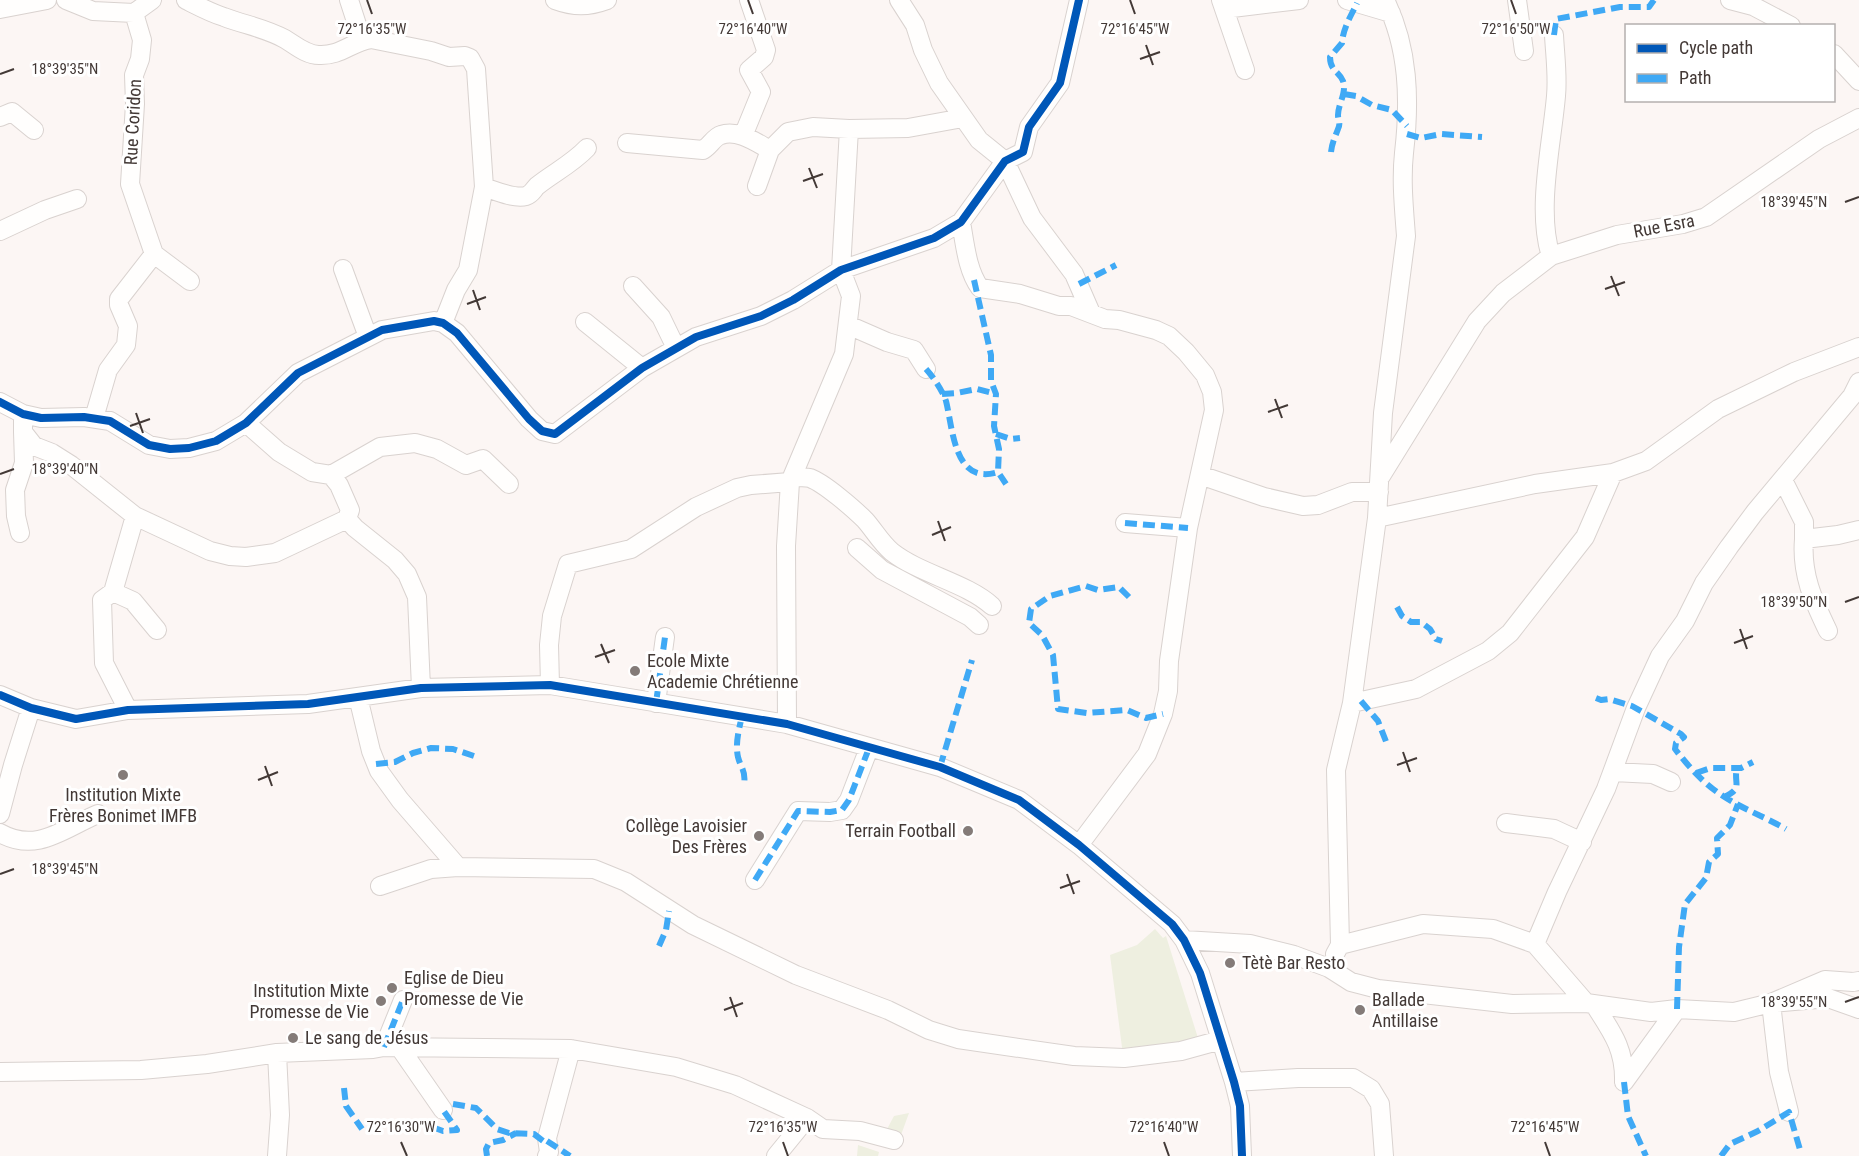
<svg xmlns="http://www.w3.org/2000/svg" width="1859" height="1156" font-family="'Roboto Condensed',sans-serif">
<style>
.green{fill:#eeefe0}
.lines{fill:none;stroke-linecap:round;stroke-linejoin:round}
.minor-casing{stroke:#d9d2cf;stroke-width:20}
.minor{stroke:#fffefd;stroke-width:18}
.quiet{stroke:#3fa9f5;stroke-width:6;stroke-dasharray:12 6;stroke-linecap:butt}
.cycleway-casing{stroke:#fff;stroke-width:11}
.cycleway{stroke:#0057b8;stroke-width:8}
.ticks{fill:none;stroke:#433936;stroke-width:2}
.poi-dot{fill:#847b78;stroke:#fff;stroke-width:2}
.labels{text-anchor:middle;stroke-width:6;stroke-linejoin:round;paint-order:stroke}
.street-label{font-size:18px;fill:#433936;stroke:#fff}
.poi-label{font-size:18px;fill:#433936;stroke:#fff;text-anchor:start}
.ticks-label{font-size:15px;text-anchor:middle;fill:#433936;stroke:#fff;stroke-width:6;stroke-linejoin:round;paint-order:stroke}
</style>
<rect width="100%" height="100%" fill="#fcf6f4"/>
<path class="green" d="M1155 929 1163 938 1166 936 1198 1038 1123 1055 1110 955 1137 945Z
M909 1113 901 1135 886 1131 894 1116Z
M858 1145 879 1152 878 1156H857Z"/>
<g class="lines">
<g class="minor-casing">
<path id="minor" d="M66 0 93 11 134 13 142 40 140 59 134 75 135 104 130 184 154 254 190 281
M186 0C198 6 211 13 224 17 245 25 265 28 285 39 295 45 306 55 319 55 341 56 351 42 371 39L431 51 449 57 465 56 470 58 476 69 484 187 468 270 456 290 443 323
M349 0 362 40
M555 0C574 7 588 7 607 0
M899 0 915 25 923 50 939 83 979 140 1005 161 1032 218 1074 274 1091 313
M1221 0 1245 70
M1347 0 1391 13
M1517 0 1524 51
M1730 0 1753 6 1791 26
M0 9 47 0
M1224 9 1299 0
M134 13 152 0
M1834 54 1859 81
M0 117 12 112 34 130
M743 136 761 92 749 70 764 57 766 50 749 0
M627 143 703 150C710 146 714 137 721 135 738 129 757 143 770 150
M757 186 770 150 788 132 813 127 849 129 908 128 963 118
M484 187C496 191 514 199 526 196 532 194 533 190 537 186 553 173 572 164 587 148
M961 222C965 244 967 270 980 288L1020 294 1059 306H1071L1105 319 1119 320 1156 330 1169 336 1186 352 1205 375 1212 392 1214 410 1188 528 1169 661 1168 691 1163 714 1147 754 1079 845
M0 231 45 210 77 199
M1551 256 1617 235 1683 224 1706 217 1819 139 1859 118
M343 269 368 337
M633 286 661 317 676 348
M585 322 642 368
M848 325 887 342 914 350 926 369
M0 402 23 414 41 418 84 417 110 421 149 445 170 449 189 448 216 441 246 423 298 373 382 330 434 321 443 323 457 333 529 419 542 431 555 434 642 368 696 337 761 316 793 300 841 270 934 238 961 222 1005 161 1023 152 1029 127 1060 83 1079 0
M23 414V432L34 446 52 453 71 465 135 516 210 551 230 556 246 557 275 553 347 519 355 528 395 560 407 574 417 597 421 688
M94 418 108 370 126 345 128 326 119 305V299L154 254
M246 423 279 452 312 472 331 475 380 447 415 443 437 449 466 465 483 459 509 484
M331 475 339 485 350 510 347 519
M1200 475 1264 497 1303 506 1318 505 1352 492H1379
M1381 476 1477 321 1503 293 1551 256C1536 211 1552 143 1556 96 1558 76 1555 55 1554 35
M792 477C797 477 805 477 810 478 824 483 854 509 865 520 874 530 881 543 892 552 920 574 967 583 992 606
M1783 480 1804 522V539L1838 535 1859 530
M1377 518 1535 484 1613 473 1646 461 1718 409 1794 372 1859 347
M1125 523 1188 528
M20 533 16 516 15 490 24 463 23 432
M1804 539C1801 574 1813 600 1828 631
M857 548 882 570 970 617 979 625
M113 592 133 601 157 630
M550 685 549 645 552 616 568 564 631 549 696 507 737 488 751 485 790 482
M0 695 31 708 76 719 128 710 308 704 421 688 550 685 787 724 940 767 1019 800 1079 845 1172 924 1184 940 1200 973 1234 1082 1240 1106 1242 1156
M358 697 371 751 379 771 400 800 458 867 594 869 626 882 693 925 796 975 888 1010 929 1030 958 1039 1074 1056 1124 1058 1181 1051 1221 1040
M656 703 665 637
M1352 703 1416 689 1488 651 1510 633 1585 537 1613 473
M128 710 104 663 102 600 113 592 135 516
M787 724 786 546 790 482 844 354 851 296 841 270 849 129
M1613 772 1653 774 1671 782
M0 814 13 765 31 708
M1506 823 1554 829 1582 842
M0 833C37 854 64 828 98 814
M755 880 798 811 830 812 842 810 849 800 869 748
M380 886 431 869 458 867
M1184 940 1250 944 1294 955 1329 968 1351 982 1378 989 1512 1004 1586 1003 1651 1012 1677 1009 1734 1012 1771 1003 1828 998 1859 1009
M1535 944 1557 892 1606 789 1636 708 1660 656 1685 621 1704 583 1729 547 1755 512 1852 396 1859 382
M1340 945 1336 770 1352 703 1377 518 1383 413 1406 236C1404 209 1401 180 1404 153 1410 101 1409 48 1385 0
M1335 954 1340 945 1423 924 1493 929 1535 944 1586 1003
M1594 1004C1611 1031 1625 1048 1624 1082
M384 1047 403 1000
M400 1048 443 1110
M277 1053 280 1115 277 1156
M0 1072 141 1070 207 1064 277 1053 373 1049 384 1047 571 1049 676 1067 735 1085 807 1118 823 1129 860 1131 894 1140
M1234 1082 1298 1078H1353L1371 1089 1380 1104 1384 1156
M1624 1082 1677 1009
M1789 1112 1779 1072 1771 1003 1825 980 1853 982 1859 981
M547 1156 549 1152 547 1138 571 1049
M776 1156 807 1118"/>
</g>
<use href="#minor" class="minor"/>
<path class="quiet" d="M1554 35 1556 19 1620 7H1649L1654 0
M1344 94 1356 96 1372 105 1392 110 1407 126
M1407 134 1421 138 1441 134 1482 137
M1331 152C1332 143 1335 137 1338 129 1341 123 1338 121 1338 115 1338 104 1347 93 1343 81 1339 71 1330 71 1330 57L1342 43C1343 28 1351 16 1357 3
M974 280 991 355V381L996 394 994 426 999 449 998 472
M1079 284 1116 265
M926 369C934 378 942 390 946 401 953 429 954 486 998 472L1006 484
M942 394 957 393 977 389 996 394
M996 434 1011 439 1020 438
M1125 523 1188 528
M1129 597 1119 587 1098 590 1086 586 1050 596 1031 609 1029 623 1042 635 1053 655 1058 709 1087 713 1127 710 1146 718 1163 714
M1397 607 1402 616 1411 622H1421L1430 629 1436 639 1442 641
M1596 698 1601 700 1609 699 1632 706 1681 734 1684 737 1676 743 1675 749C1689 767 1704 784 1723 796 1743 809 1765 817 1786 829
M1361 701 1378 721 1387 744
M656 703 665 637
M742 716C739 729 735 744 738 757 741 769 746 770 744 785
M376 764 395 762 413 753 431 748 453 749 477 757
M940 767 972 660
M1696 773 1711 768H1741L1753 762
M1724 797C1744 788 1733 784 1737 768
M755 880 798 811 830 812 842 810 849 800 869 748
M659 946 666 930 669 911
M1677 1009 1679 947 1685 904 1706 878 1709 862 1718 854 1717 838 1730 825 1738 804
M384 1047 403 1000
M1624 1082 1628 1116 1646 1156
M344 1088 346 1106 362 1129
M453 1104 476 1108 497 1129 509 1133 534 1134 547 1144
M432 1127 443 1131 457 1130 443 1110
M547 1141 570 1156
M487 1156 486 1149 489 1143 503 1140 516 1133
M1721 1156 1730 1144 1758 1131 1789 1112 1801 1153"/>
<g class="cycleway-casing">
<path id="cycleway" d="M0 402 23 414 41 418 84 417 110 421 149 445 170 449 189 448 216 441 246 423 298 373 382 330 434 321 443 323 457 333 529 419 542 431 555 434 642 368 696 337 761 316 793 300 841 270 934 238 961 222 1005 161 1023 152 1029 127 1060 83 1079 0
M0 695 31 708 76 719 128 710 308 704 421 688 550 685 787 724 940 767 1019 800 1079 845 1172 924 1184 940 1200 973 1234 1082 1240 1106 1242 1156"/>
</g>
<use href="#cycleway" class="cycleway"/>
</g>
<path class="ticks" d="M367 0 372 14M748 0 753 14M1130 0 1135 14M1511 0 1516 14M1146 45 1153 65M1140 59 1160 52M0 74 14 69M809 168 817 188M803 181 823 174M1845 202 1859 197M1611 276 1619 296M1605 289 1625 282M473 290 480 310M467 304 486 297M1275 399 1282 418M1268 412 1288 405M136 413 143 433M130 426 150 419M0 474 14 469M938 521 945 541M932 535 951 527M1845 602 1859 597M1740 629 1747 649M1734 643 1753 636M601 644 609 663M595 657 615 650M1403 752 1410 772M1397 765 1417 758M265 766 272 786M258 780 278 772M0 874 14 869M1067 874 1074 894M1060 888 1080 881M730 997 737 1017M1845 1002 1859 997M724 1010 743 1003M401 1142 407 1156M783 1142 788 1156M1164 1142 1169 1156M1545 1142 1550 1156"/>
<g class="poi-dot">
<circle cx="635" cy="671" r="6"/>
<circle cx="123" cy="775" r="6"/>
<circle cx="968" cy="831" r="6"/>
<circle cx="759" cy="836" r="6"/>
<circle cx="1230" cy="963" r="6"/>
<circle cx="392" cy="988" r="6"/>
<circle cx="381" cy="1001" r="6"/>
<circle cx="1360" cy="1010" r="6"/>
<circle cx="293" cy="1038" r="6"/>
</g>
<g class="labels">
<g class="street-label">
<text transform="translate(133 122) rotate(-87)" y="6">Rue Coridon</text>
<text transform="translate(1664 226) rotate(-11)" y="6">Rue Esra</text>
</g>
<g class="poi-label">
<text x="647" y="667">Ecole Mixte<tspan x="647" dy="21">Academie Chrétienne</tspan></text>
<text x="123" y="801" text-anchor="middle">Institution Mixte<tspan x="123" dy="21">Frères Bonimet IMFB</tspan></text>
<text x="747" y="832" text-anchor="end">Collège Lavoisier<tspan x="747" dy="21">Des Frères</tspan></text>
<text x="956" y="837" text-anchor="end">Terrain Football</text>
<text x="1242" y="969">Tètè Bar Resto</text>
<text x="404" y="984">Eglise de Dieu<tspan x="404" dy="21">Promesse de Vie</tspan></text>
<text x="369" y="997" text-anchor="end">Institution Mixte<tspan x="369" dy="21">Promesse de Vie</tspan></text>
<text x="1372" y="1006">Ballade<tspan x="1372" dy="21">Antillaise</tspan></text>
<text x="305" y="1044">Le sang de Jésus</text>
</g>
</g>
<g class="ticks-label">
<text x="372" y="34">72°16'35"W</text>
<text x="753" y="34">72°16'40"W</text>
<text x="1135" y="34">72°16'45"W</text>
<text x="1516" y="34">72°16'50"W</text>
<text x="65" y="74">18°39'35"N</text>
<text x="1794" y="207">18°39'45"N</text>
<text x="65" y="474">18°39'40"N</text>
<text x="1794" y="607">18°39'50"N</text>
<text x="65" y="874">18°39'45"N</text>
<text x="1794" y="1007">18°39'55"N</text>
<text x="401" y="1132">72°16'30"W</text>
<text x="783" y="1132">72°16'35"W</text>
<text x="1164" y="1132">72°16'40"W</text>
<text x="1545" y="1132">72°16'45"W</text>
</g>
<rect x="1625" y="24" width="210" height="78" fill="#ffffff" stroke="#b4b0af" stroke-width="1.5"/>
<rect x="1637" y="44" width="30" height="9" fill="#0057b8" stroke="#b4b0af" stroke-width="1.5"/>
<text x="1679" y="54" font-size="18" fill="#433936">Cycle path</text>
<rect x="1637" y="74" width="30" height="9" fill="#3fa9f5" stroke="#b4b0af" stroke-width="1.5"/>
<text x="1679" y="84" font-size="18" fill="#433936">Path</text>
</svg>
